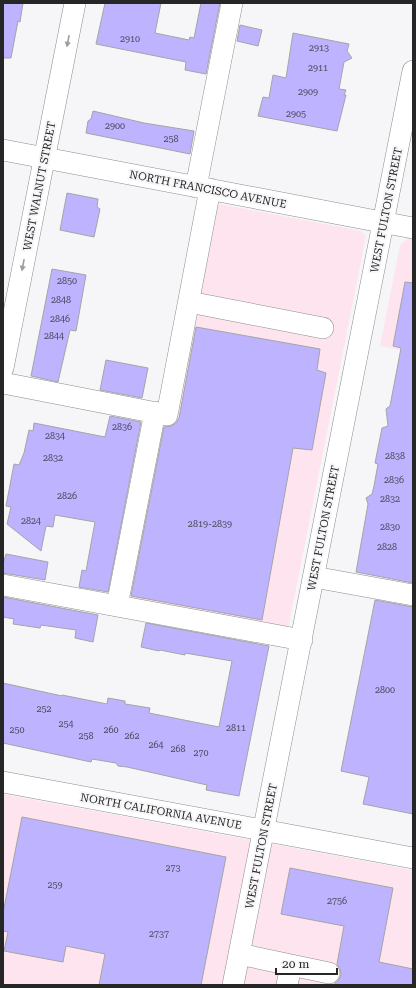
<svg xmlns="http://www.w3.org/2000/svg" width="416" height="988" font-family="'Roboto Serif',serif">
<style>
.industrial{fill:#fde4ee}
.building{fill:#beb3fe;stroke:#a5a4a7}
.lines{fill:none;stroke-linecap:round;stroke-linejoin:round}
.minor-casing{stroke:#8d8d8f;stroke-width:22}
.minor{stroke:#fff;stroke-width:21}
.oneway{fill:#9d9d9e}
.labels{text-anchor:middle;stroke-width:4;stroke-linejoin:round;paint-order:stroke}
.number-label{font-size:9px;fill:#4c495d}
.street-label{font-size:11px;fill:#262627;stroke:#f6f6f8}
</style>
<rect width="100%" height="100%" fill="#f6f6f8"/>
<path class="industrial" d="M204 201 361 231 366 236 286 639 120 609Z
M408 238 413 239V353L380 346 400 245Z
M3 794 413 870V985H3Z"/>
<path class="building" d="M3 3H23L20 22 18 21 11 58H3Z
M105 3H161L155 33 189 40 190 37 194 38 201 3H220L206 74 185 70 186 62 96 44Z
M240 25 262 30 258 46 237 41Z
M293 33 349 44 347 51 352 58 344 62 339 89 346 90 344 95H346L337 131 258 116 263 97 269 98 273 75 286 78Z
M93 111 144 123 194 131 190 154 86 133 88 121 91 119Z
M67 193 98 199 97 207 100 209 94 237 60 230Z
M52 269 86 275 76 331 70 330 58 382 31 376Z
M405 282 413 283V583L356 572 368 504 366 498 372 494 374 486 378 464 375 463 382 428 388 426 386 409 390 406 401 348 393 346Z
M196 327 320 349 317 370 326 373 312 450 293 448 262 620 131 596 164 427 171 426 176 423 179 418Z
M106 360 148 368 142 398 100 390Z
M110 416 141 422 108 592 79 587 82 570 86 571 95 522 55 515 53 527 46 526 41 551 7 524 11 507 6 506 14 464 19 465 24 453 29 430 33 431 34 423 105 437Z
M6 554 48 562 45 580 3 573V564Z
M3 597 98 615 93 642 75 638 76 630 41 625 40 628 13 624 14 619 3 617Z
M375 600 413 607V814L363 804 369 777 341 771Z
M146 623 269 646 239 796 206 790 207 785 127 767 118 766 116 763 92 759 91 762 3 743V683L62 696V695L107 704 108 698 125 701V704L150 708 149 713 219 727 232 661 185 653V655L160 650 159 651 141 647Z
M22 817 226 857 201 985H99L105 954 66 946 63 962 4 951 8 932 3 931V913Z
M290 868 393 888 379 962 413 969V985H333L338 981 341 975 340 969 337 964 344 926 281 914Z"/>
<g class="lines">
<g class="minor-casing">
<path id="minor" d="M3 150 413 228
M196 187 232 3
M189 302 323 328
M3 368 75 3
M3 383 167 415 210 189
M314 577 413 595
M3 585 302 640
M117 606 155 412
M3 782 413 858
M239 954 329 973
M233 985 413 71
M287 985 291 965"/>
</g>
<use href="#minor" class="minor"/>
</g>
<defs><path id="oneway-solid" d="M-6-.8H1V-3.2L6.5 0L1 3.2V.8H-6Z"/></defs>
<g class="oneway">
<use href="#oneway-solid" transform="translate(68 41) rotate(101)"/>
<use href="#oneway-solid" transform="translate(23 265) rotate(101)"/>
</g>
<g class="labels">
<g class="number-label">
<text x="130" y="42">2910</text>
<text x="319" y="51">2913</text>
<text x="318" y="71">2911</text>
<text x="308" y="95">2909</text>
<text x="296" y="117">2905</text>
<text x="115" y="129">2900</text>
<text x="171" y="142">258</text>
<text x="67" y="284">2850</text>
<text x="61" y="303">2848</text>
<text x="60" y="322">2846</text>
<text x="54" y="339">2844</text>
<text x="122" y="430">2836</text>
<text x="55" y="439">2834</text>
<text x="395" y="459">2838</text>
<text x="53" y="461">2832</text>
<text x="394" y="483">2836</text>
<text x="67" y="499">2826</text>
<text x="390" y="502">2832</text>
<text x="31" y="524">2824</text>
<text x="210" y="527">2819-2839</text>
<text x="390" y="530">2830</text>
<text x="387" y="550">2828</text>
<text x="385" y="693">2800</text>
<text x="44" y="712">252</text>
<text x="66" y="727">254</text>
<text x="236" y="731">2811</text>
<text x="17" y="733">250</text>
<text x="111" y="733">260</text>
<text x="86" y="739">258</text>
<text x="132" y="739">262</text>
<text x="156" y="748">264</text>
<text x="178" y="752">268</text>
<text x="201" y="756">270</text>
<text x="173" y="871">273</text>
<text x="55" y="888">259</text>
<text x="337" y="904">2756</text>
<text x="159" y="937">2737</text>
</g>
<g class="street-label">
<text transform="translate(39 186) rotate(-79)" y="4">WEST WALNUT STREET</text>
<text transform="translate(208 189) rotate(11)" y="4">NORTH FRANCISCO AVENUE</text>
<text transform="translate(386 210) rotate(-79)" y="4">WEST FULTON STREET</text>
<text transform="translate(323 528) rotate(-79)" y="4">WEST FULTON STREET</text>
<text transform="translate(161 811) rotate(10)" y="4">NORTH CALIFORNIA AVENUE</text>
<text transform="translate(261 846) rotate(-79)" y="4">WEST FULTON STREET</text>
</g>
</g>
<rect width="416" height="988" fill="none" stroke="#262627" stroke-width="8"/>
<path d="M276 968v6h61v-6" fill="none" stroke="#262627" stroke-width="2"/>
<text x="282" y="968" font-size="12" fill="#262627" stroke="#f6f6f8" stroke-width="3" paint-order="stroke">20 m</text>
</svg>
